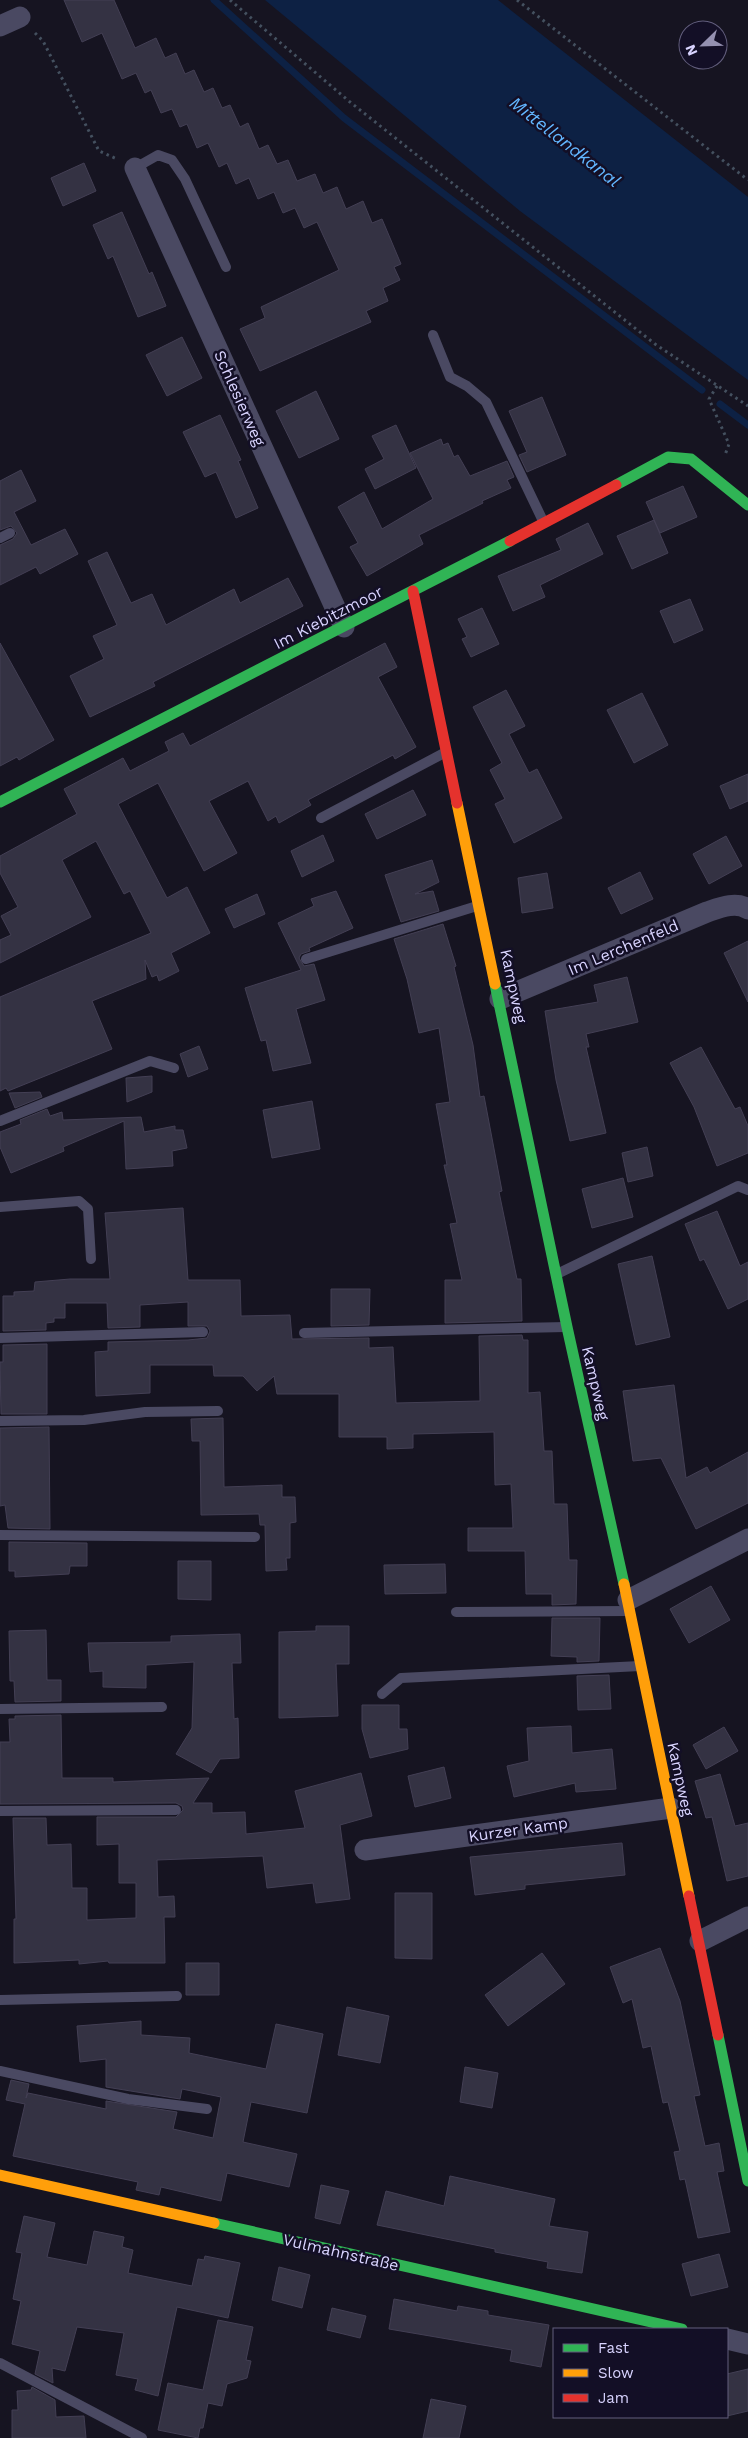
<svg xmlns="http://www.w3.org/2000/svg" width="748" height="2438" font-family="'Work Sans',sans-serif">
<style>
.water{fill:#0d2144}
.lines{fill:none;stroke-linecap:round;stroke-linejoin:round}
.stream{stroke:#0d2144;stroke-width:7}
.building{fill:#343243;stroke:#433f54}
.path{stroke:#44505f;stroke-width:3;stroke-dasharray:2.5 4;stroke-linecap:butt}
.lane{stroke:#4a4962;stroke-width:10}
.street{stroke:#4a4962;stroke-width:21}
.fast{stroke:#30b455;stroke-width:11}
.slow{stroke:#ff9f0a;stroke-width:11}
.jam{stroke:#e5322d;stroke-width:11}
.labels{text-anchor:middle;stroke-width:5;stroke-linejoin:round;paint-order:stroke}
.street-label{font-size:16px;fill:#d9d4ff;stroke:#130f26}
.water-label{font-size:18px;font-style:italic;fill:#62b6ff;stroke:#130f26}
</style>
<rect width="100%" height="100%" fill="#161421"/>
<path class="water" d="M265 0H498L748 197V380L520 211Z"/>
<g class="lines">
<path class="stream" d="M214 0 344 118 702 390
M720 404 748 425"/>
</g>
<path class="building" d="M64 0H114L135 48 156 38 165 58 176 53 185 74 194 70 204 92 213 88 222 108 230 105 240 127 248 123 259 149 268 145 277 164 288 160 297 181 315 174 323 193 337 187 346 209 363 201 372 223 382 219 401 264 394 267 400 280 383 288 388 301 366 311 371 322 260 371 240 329 265 318 261 307 339 270 317 222 304 228 295 208 283 213 274 192 258 199 249 178 236 184 227 163 219 167 208 143 197 148 187 124 180 127 172 109 161 113 151 90 145 93 136 73 122 79 102 33 82 42Z
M84 163 96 191 63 206 51 178Z
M122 212 149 274 152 272 166 306 138 317 113 256 108 259 93 225Z
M182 337 202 378 167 396 146 355Z
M316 391 339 439 299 458 276 411Z
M542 397 566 455 527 472 519 455 527 452 509 411Z
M220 415 241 460 238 461 258 508 236 518 216 472 205 477 183 432Z
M396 425 416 468 375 489 365 469 384 459 372 436Z
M441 439 443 445 448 443 454 457 458 455 470 476 507 461 514 477 507 480 511 488 482 501 483 503 419 535 423 544 367 576 350 547 358 543 338 507 364 492 382 529 433 499 410 453Z
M21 470 36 501 14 512 31 545 65 529 78 554 40 574 36 567 0 585V545L13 539 17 533 11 526 0 530V481Z
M683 486 697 517 660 533 646 502Z
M654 520 668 553 632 569 617 536Z
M588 523 603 554 540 585 545 597 513 611 498 576 561 550 556 539Z
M107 552 131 603 152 594 166 625 234 589 240 603 288 578 303 606 153 682 155 686 90 717 70 676 104 659 93 636 117 625 88 561Z
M690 599 703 630 674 643 660 611Z
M482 608 499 644 471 657 462 639 467 637 458 619Z
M0 643 54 740 19 760 17 757 0 766Z
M385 643 397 667 378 677 416 747 395 759 393 755 308 800 311 805 279 823 276 816 268 821 248 781 209 801 237 853 204 871 158 783 118 804 167 898 187 887 210 933 171 953 179 971 159 981 157 975 152 977 145 960 146 979 92 1001 112 1049 8 1091 6 1088 0 1091V997L151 933 130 891 124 894 96 841 62 860 91 917 0 963V940L11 935 1 916 18 907 0 873V856L77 814 64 789 123 758 130 771 169 751 165 742 183 733 190 746Z
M506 690 525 726 509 734 529 773 537 769 562 818 514 843 495 804 505 799 490 770 502 763 473 707Z
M642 693 668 745 634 763 607 710Z
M748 774V801L730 809 720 786Z
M413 790 426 815 377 839 365 814Z
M323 835 334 861 302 877 291 851Z
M726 836 742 866 709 884 693 854Z
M432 860 439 882 415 894 433 891 439 911 401 922 385 875Z
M640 872 653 899 621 914 608 888Z
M547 873 553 908 522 913 518 878Z
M336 891 353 928 309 948 310 951 301 954 299 958 304 966 314 964 325 1000 296 1009 311 1063 273 1071 266 1040 261 1041 245 988 301 970 278 923 314 906 311 899Z
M257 894 265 914 234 928 225 909Z
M443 924 456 966 454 967 473 1045 480 1097 484 1096 502 1191 499 1192 517 1279H521L522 1321 445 1323V1280H462L450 1224 457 1223 444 1165H447L436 1104 450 1102 439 1028 419 1033 407 979 394 939Z
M748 941V1002L724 953Z
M627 977 638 1022 586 1034 589 1047H586L606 1133 570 1141 556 1080 545 1011 598 1002 594 985Z
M199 1046 208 1069 188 1077 180 1054Z
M701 1047 735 1109 740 1107 748 1126V1153L717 1166 694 1107 670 1063Z
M152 1076V1092L127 1102 126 1078Z
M40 1092 42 1097 15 1108 9 1093Z
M312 1101 320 1149 272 1158 263 1110Z
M47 1109 50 1116 62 1112 63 1120 141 1117 144 1132 175 1126V1130H183L187 1148 172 1151 173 1166 126 1169 124 1121 63 1147 64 1151 11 1173 0 1147V1132L21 1124 20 1120Z
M647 1147 653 1176 628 1182 622 1153Z
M623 1178 633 1217 592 1228 582 1189Z
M183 1208 188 1280H240L241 1316 290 1315 292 1339 369 1338V1348L393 1347 396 1403 480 1401 479 1336 522 1335 523 1340H528V1393L540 1392 544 1451H552L554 1504H567L569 1560H577L576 1604 552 1605V1594H526L525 1551H468V1528H513L511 1484 495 1485 494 1432 413 1434V1448L387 1449V1437H339V1394H277L274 1376 257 1391 243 1376H214L213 1365H150V1393L96 1396 95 1352 108 1351V1342L188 1340 207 1338 210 1331 207 1326H188V1302L140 1305V1327L108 1328 107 1303H65V1318H54V1322L46 1323V1330L3 1331V1296H14V1292L34 1291 35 1282 70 1279H110L105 1213Z
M717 1211 740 1266 748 1262V1299L728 1309 704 1259 700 1261 685 1224Z
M652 1256 670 1337 636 1345 618 1264Z
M331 1289H370L369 1325 331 1326Z
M47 1344V1414H1L0 1362H3V1345Z
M674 1385 686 1478 707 1467 710 1473 748 1452V1503L696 1529 661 1458 633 1461 623 1391Z
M223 1418 224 1487 282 1485V1497H295L296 1522 290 1523V1558H286L287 1570 266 1571 265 1525H260L259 1514 201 1515 200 1441H192L191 1419Z
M49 1427 50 1529 8 1528 5 1505 0 1506V1428Z
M9 1542 87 1543V1566H70L69 1574 15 1577V1571H9Z
M178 1561H211V1600L178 1599Z
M445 1564 446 1593 385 1594 384 1565Z
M711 1586 730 1620 689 1643 670 1609Z
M552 1618H600L599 1661 577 1662V1657L551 1656Z
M316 1626H349V1664H336L338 1716 279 1718V1632L316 1631Z
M46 1630 47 1680H61V1701L15 1702 14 1681H10L9 1631Z
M240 1634 241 1663H232L234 1719 238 1718 239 1758 220 1759 211 1773 176 1754 192 1728 194 1662 146 1665V1688L103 1687V1671L90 1672 88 1643 171 1642V1636Z
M609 1675 611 1709 578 1710 577 1676Z
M362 1705H399V1729H407L408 1749 370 1758 362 1729Z
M61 1715 62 1778H113V1782L209 1778 193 1803H212V1813L245 1812 246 1834 305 1828 295 1791 361 1773 372 1816 340 1825 350 1899 316 1903 313 1883 267 1888 263 1856 157 1860 158 1897 174 1896 175 1917H164L165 1963H109L108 1961 79 1964V1960L14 1963V1919H16L13 1818H46L47 1845 71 1844 72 1888H87V1920L136 1918V1883H119V1844L97 1845V1817H176L183 1810 182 1806 176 1803 0 1804V1742H10L9 1719H15V1716Z
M571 1726 572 1753 612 1749 616 1789 576 1792 575 1783 514 1797 507 1766 529 1761 527 1728Z
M724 1727 738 1751 706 1769 693 1745Z
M444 1767 451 1798 415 1807 408 1776Z
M720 1774 735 1826 748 1823V1876L727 1881 712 1817 706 1818 695 1781Z
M622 1843 625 1875 525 1885V1889L475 1895 470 1857Z
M395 1893H432V1959L395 1958Z
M660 1948 680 2001 700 2095 694 2096 705 2146 719 2143 724 2171 717 2172 730 2232 698 2238 685 2179 680 2180 674 2152 680 2151 668 2102 663 2103 651 2046 643 2048 632 1999 623 2003 610 1967Z
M542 1953 565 1984 508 2026 485 1995Z
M186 1963H219V1995H186Z
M347 2007 389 2016 380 2063 338 2055Z
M141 2021V2035L190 2038 189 2053 266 2069 276 2024 323 2034 307 2113 251 2102 243 2142 297 2154 289 2187 227 2173 221 2201 161 2187 159 2195 136 2190 138 2182 13 2156 25 2104 6 2100 11 2080 29 2084 26 2098 28 2093 106 2109V2101L177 2112 173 2129 213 2138 221 2097 182 2089 180 2099 106 2087V2059L80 2062 77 2026Z
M465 2067 498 2073 492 2108 460 2102Z
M450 2176 555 2199 549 2226 588 2232 582 2273 547 2268 548 2262 495 2252V2249L377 2225 386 2191 444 2206Z
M321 2185 349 2191 340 2224 315 2218Z
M24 2216 55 2223 47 2257 87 2265 94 2231 124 2237 122 2247 133 2250 128 2273 192 2286 198 2259 204 2260 205 2256 240 2263 228 2318 177 2307 158 2396 135 2390 138 2379 116 2375 124 2333 77 2327 65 2371 52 2368 53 2383 35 2374 40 2351 12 2344 21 2301 13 2299 22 2253 16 2252Z
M719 2254 728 2287 691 2296 682 2264Z
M279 2267 310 2275 302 2308 272 2300Z
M394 2299 457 2311 458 2306 488 2311V2315L549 2325 541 2367 510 2361 512 2350 389 2329Z
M332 2308 366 2316 360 2338 327 2330Z
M218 2320 253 2327 246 2360 251 2361 247 2378 227 2384 222 2406 208 2403 203 2428H200L198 2438 158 2430 168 2383 203 2390Z
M748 2369V2411L727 2416V2374Z
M32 2387 55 2400 56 2417 84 2416 86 2438H12V2410H18L17 2391 31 2390Z
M431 2399 466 2406 459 2438H423Z"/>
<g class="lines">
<path class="path" d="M230 0 350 102 655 344 748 406
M517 0 748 180
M35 33 43 41 99 151 117 159
M717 386 709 399 729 444 725 455"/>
<path class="lane" d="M135 168 158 155 172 160 185 179 226 267
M433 335 450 377 467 386 486 402 544 523
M0 538 10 533
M321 818 446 752
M306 959 477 906
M0 1121 150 1061 174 1068
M0 1207 79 1201 88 1209 91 1259
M557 1274 738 1186 748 1190
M304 1333 566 1327
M0 1338 203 1332
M0 1421 84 1420 145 1412 218 1411
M0 1535 255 1537
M456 1612 629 1611
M382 1694 401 1678 640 1666
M0 1709 162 1707
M0 1811 176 1810
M0 2000 177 1996
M0 2071 128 2099 207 2109
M0 2363 142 2438"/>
<path class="street" d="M0 26 20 17
M135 168 344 627
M500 999 707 912C719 908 736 901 748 909
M628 1600 748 1539
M365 1850 671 1808
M700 1941 748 1917
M727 2339 748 2344"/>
<path class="fast" d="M616 485 668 457 691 459 748 505
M0 802 510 541
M495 984 567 1327 624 1584
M718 2035 748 2181
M214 2223 682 2329"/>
<path class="slow" d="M457 803 495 984
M624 1584 689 1896
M0 2175 214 2223"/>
<path class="jam" d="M510 541 616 485
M413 591 457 803
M689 1896 718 2035"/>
</g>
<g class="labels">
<g class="street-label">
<text transform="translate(240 398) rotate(66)" y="6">Schlesierweg</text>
<text transform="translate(328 617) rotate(-27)" y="6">Im Kiebitzmoor</text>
<text transform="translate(623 947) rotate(-23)" y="6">Im Lerchenfeld</text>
<text transform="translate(514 986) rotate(78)" y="6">Kampweg</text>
<text transform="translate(596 1383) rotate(77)" y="6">Kampweg</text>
<text transform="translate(681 1779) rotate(78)" y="6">Kampweg</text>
<text transform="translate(518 1829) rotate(-8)" y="6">Kurzer Kamp</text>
<text transform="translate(341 2252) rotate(13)" y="6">Vulmahnstraße</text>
</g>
<g class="water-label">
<text transform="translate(565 142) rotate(38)" y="6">Mittellandkanal</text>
</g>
</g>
<rect x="553" y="2328" width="175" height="90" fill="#130f26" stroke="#625e7d"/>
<rect x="563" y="2344" width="25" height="8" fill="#30b455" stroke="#625e7d"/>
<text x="598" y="2353" font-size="15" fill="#d9d4ff">Fast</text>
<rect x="563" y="2369" width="25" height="8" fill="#ff9f0a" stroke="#625e7d"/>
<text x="598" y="2378" font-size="15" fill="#d9d4ff">Slow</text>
<rect x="563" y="2394" width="25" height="8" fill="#e5322d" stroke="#625e7d"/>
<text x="598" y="2403" font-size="15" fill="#d9d4ff">Jam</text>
<g transform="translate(703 45) rotate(247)"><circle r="24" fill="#130f26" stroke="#625e7d"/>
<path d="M0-4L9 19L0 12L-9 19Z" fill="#9591b1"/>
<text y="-8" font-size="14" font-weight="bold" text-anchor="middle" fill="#d9d4ff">N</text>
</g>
</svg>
